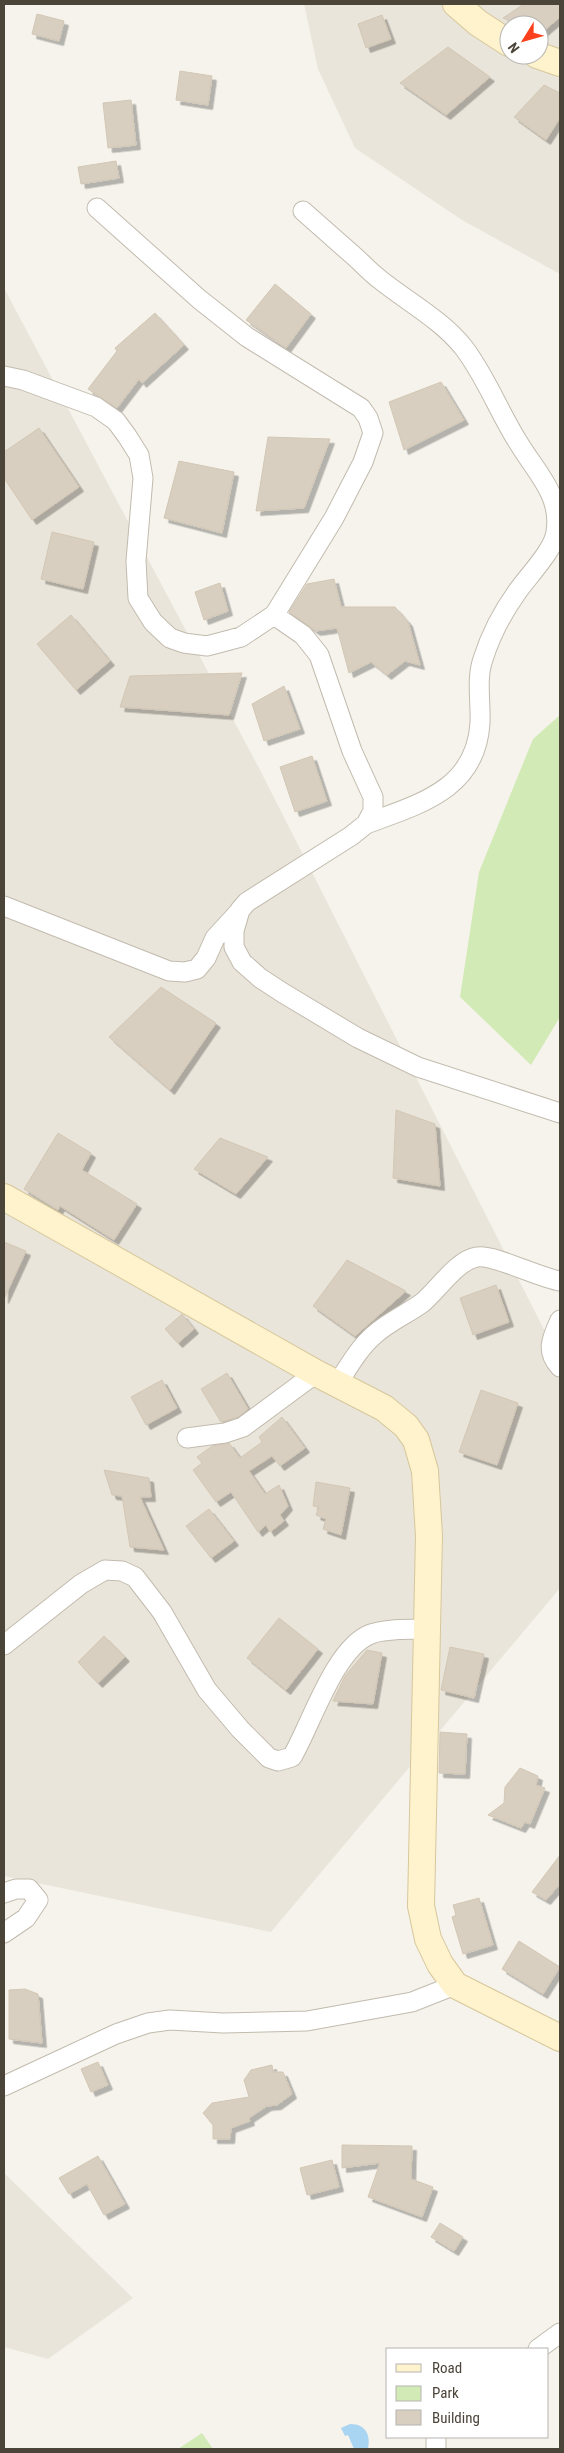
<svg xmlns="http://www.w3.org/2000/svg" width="564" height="2453" font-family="'Roboto Condensed',sans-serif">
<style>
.residential{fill:#eae5da;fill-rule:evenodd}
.green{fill:#d2eab5}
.water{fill:#a9d4f2}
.building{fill:#d8cfc1;stroke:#d3c7b4;filter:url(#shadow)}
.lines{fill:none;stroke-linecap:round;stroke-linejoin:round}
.street-casing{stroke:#c2bbae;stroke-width:21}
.secondary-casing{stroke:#d6c79b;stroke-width:28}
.street{stroke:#fff;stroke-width:19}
.secondary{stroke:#fff3cd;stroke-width:26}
</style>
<defs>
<filter id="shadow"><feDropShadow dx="4.5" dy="4.5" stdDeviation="0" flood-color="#0004"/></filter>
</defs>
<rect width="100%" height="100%" fill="#f6f3ec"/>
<path class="residential" d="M304 4H560V274L462 220 355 148 318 69ZM509 25H539V55H509Z
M4 288 260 770 560 1361V1588L271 1932 4 1876Z
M4 2173 133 2298 48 2359 4 2347Z"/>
<path class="green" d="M560 715V1017L531 1065 460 997 479 872 533 739Z
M202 2433 213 2449H178Z"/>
<path class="water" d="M350 2424C366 2424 371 2435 368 2449H354L348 2435 345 2436 341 2428Z"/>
<path class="building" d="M524 4H560V17L539 35V25H518L503 18Z
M37 14 64 21 59 41 32 34Z
M382 15 391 39 366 48 358 24Z
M448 47 490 77 446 115 400 83Z
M180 71 212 76 208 105 176 100Z
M544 85 560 93V118L546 140 514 117Z
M131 100 136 145 108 148 103 103Z
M116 161 119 178 81 184 78 167Z
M275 284 311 314 286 348 246 320Z
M155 313 184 345 142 383 139 379 117 408 88 389 117 351 115 348Z
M441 382 464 420 404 450 389 402Z
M39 428 79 487 32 520 4 478V452Z
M268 437 330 439 304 508 256 511Z
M179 461 234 472 222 533 164 518Z
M52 532 94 542 83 589 41 579Z
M334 579 341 607H395L408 622 420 665 405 661 387 675 371 662 349 673 337 628 316 631 289 612 307 584Z
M220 583 228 611 204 620 195 592Z
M71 615 110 661 76 690 37 644Z
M242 673 229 715 120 707 130 676Z
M284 686 300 729 264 741 252 704Z
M312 756 327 801 295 812 280 767Z
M161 987 216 1023 170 1090 109 1037Z
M396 1110 435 1124 440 1186 393 1178Z
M58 1133 91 1153 82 1170 137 1204 114 1240 60 1206 58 1210 24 1189Z
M220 1138 268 1157 236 1194 194 1169Z
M4 1242 26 1251 4 1299Z
M347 1260 406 1291 355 1336 313 1306Z
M496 1285 509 1322 473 1335 460 1298Z
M182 1314 194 1329 178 1343 165 1329Z
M227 1373 248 1409 238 1417 221 1422 201 1389Z
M162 1380 177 1408 146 1425 131 1397Z
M481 1390 518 1403 497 1465 459 1452Z
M282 1417 305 1448 280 1466 272 1456 249 1471 265 1494 279 1485 288 1506 280 1515 284 1521 270 1532 266 1525 258 1532 231 1492 216 1502 193 1470 202 1463 197 1457 212 1446 229 1443 240 1458 262 1442 259 1437Z
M104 1470 149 1478 151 1497H140L164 1550 130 1547 122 1496 112 1495Z
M316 1482 350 1488 341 1535 323 1529 326 1519 316 1515 319 1507 313 1506Z
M209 1509 234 1541 211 1558 186 1526Z
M279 1618 318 1649 286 1690 247 1658Z
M104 1636 125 1657 98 1683 78 1662Z
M450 1647 484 1654 474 1698 441 1690Z
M367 1650 382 1653 373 1704 333 1701 345 1676Z
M440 1732 467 1734 465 1774 439 1773Z
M520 1768 538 1776 536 1785 545 1788 530 1824 525 1822 521 1828 488 1815 504 1803 505 1787Z
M560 1855V1884L546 1900 532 1892Z
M479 1898 493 1945 463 1954 452 1917 456 1915 453 1905Z
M519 1941 560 1967 543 1994 502 1969Z
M25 1989 38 1994 42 2043 9 2039V1990Z
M98 2062 108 2085 91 2092 81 2069Z
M272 2065 273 2072H283L292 2094 277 2105 267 2106 249 2118 250 2121 231 2128 230 2139H213V2125L203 2113 212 2103 249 2097 244 2080 251 2070Z
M342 2145 412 2146 411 2179 433 2187 422 2217 368 2197 380 2163 342 2168Z
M98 2156 125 2204 104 2215 87 2184 69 2194 59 2178Z
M332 2160 339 2187 307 2195 300 2168Z
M440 2223 463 2237 454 2251 431 2237Z"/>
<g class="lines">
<g class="street-casing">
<path id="street" d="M303 211C320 226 337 241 354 256 362 263 369 271 378 278 406 301 441 319 464 348 486 377 499 412 518 442 535 471 562 495 556 532 554 550 528 576 517 592 502 613 491 634 483 659 476 679 481 702 480 723 476 790 419 804 366 824
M4 376 23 380 96 407 116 421 127 436 139 455 143 478 136 561 138 598 153 622 170 638 184 643 207 646 241 637 274 615 278 609 334 518 363 462 373 433 368 418 361 408 247 337 199 299 97 208
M274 615 303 635 319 655 352 751 373 797V811L366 824 351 836 247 902 240 910 234 931V947L242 962 260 978 283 993 358 1038 418 1067 560 1113
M4 906 169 971 185 972 197 969 206 958 215 938 238 913
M560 1320C552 1338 545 1351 560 1367
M338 1383C349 1366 359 1348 374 1335 388 1322 407 1314 422 1303 437 1291 457 1260 477 1257 494 1254 539 1278 560 1281
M187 1438 225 1433 243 1427 316 1373
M4 1645 81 1584 105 1570 122 1571 135 1577 162 1612 207 1690 240 1729 269 1758 278 1761 292 1757C311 1725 335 1647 371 1634 387 1628 411 1630 428 1629
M4 1893 16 1889H29L38 1900 26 1918 4 1933
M4 2086 116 2034 148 2023 170 2020 223 2023 307 2021 412 2002 455 1985
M538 2349 560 2333
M436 2449V2437"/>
</g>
<g class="secondary-casing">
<path id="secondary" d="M456 4 478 23 509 43
M537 55 560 63
M4 1197 316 1373 384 1408 406 1426 416 1440 425 1471 429 1536 421 1906 428 1939 440 1964 455 1985 560 2038"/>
</g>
<use href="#street" class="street"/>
<use href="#secondary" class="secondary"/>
</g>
<rect width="564" height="2453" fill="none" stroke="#4b4439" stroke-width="10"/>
<rect x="386" y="2348" width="162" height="90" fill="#ffffff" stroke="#b7b4b0"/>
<rect x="396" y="2364" width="25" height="8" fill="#fff3cd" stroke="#b7b4b0"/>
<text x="432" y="2373" font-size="15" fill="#4b4439">Road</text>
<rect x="396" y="2386" width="25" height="15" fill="#d2eab5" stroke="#b7b4b0"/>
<text x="432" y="2398" font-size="15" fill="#4b4439">Park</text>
<rect x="396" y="2410" width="25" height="15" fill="#d8cfc1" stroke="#b7b4b0"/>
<text x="432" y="2423" font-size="15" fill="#4b4439">Building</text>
<g transform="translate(524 40) rotate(233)"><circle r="24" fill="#ffffff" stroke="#b7b4b0"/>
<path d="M0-4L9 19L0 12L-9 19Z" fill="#fc3f1d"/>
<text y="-8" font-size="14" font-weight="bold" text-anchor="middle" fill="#4b4439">N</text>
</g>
</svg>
